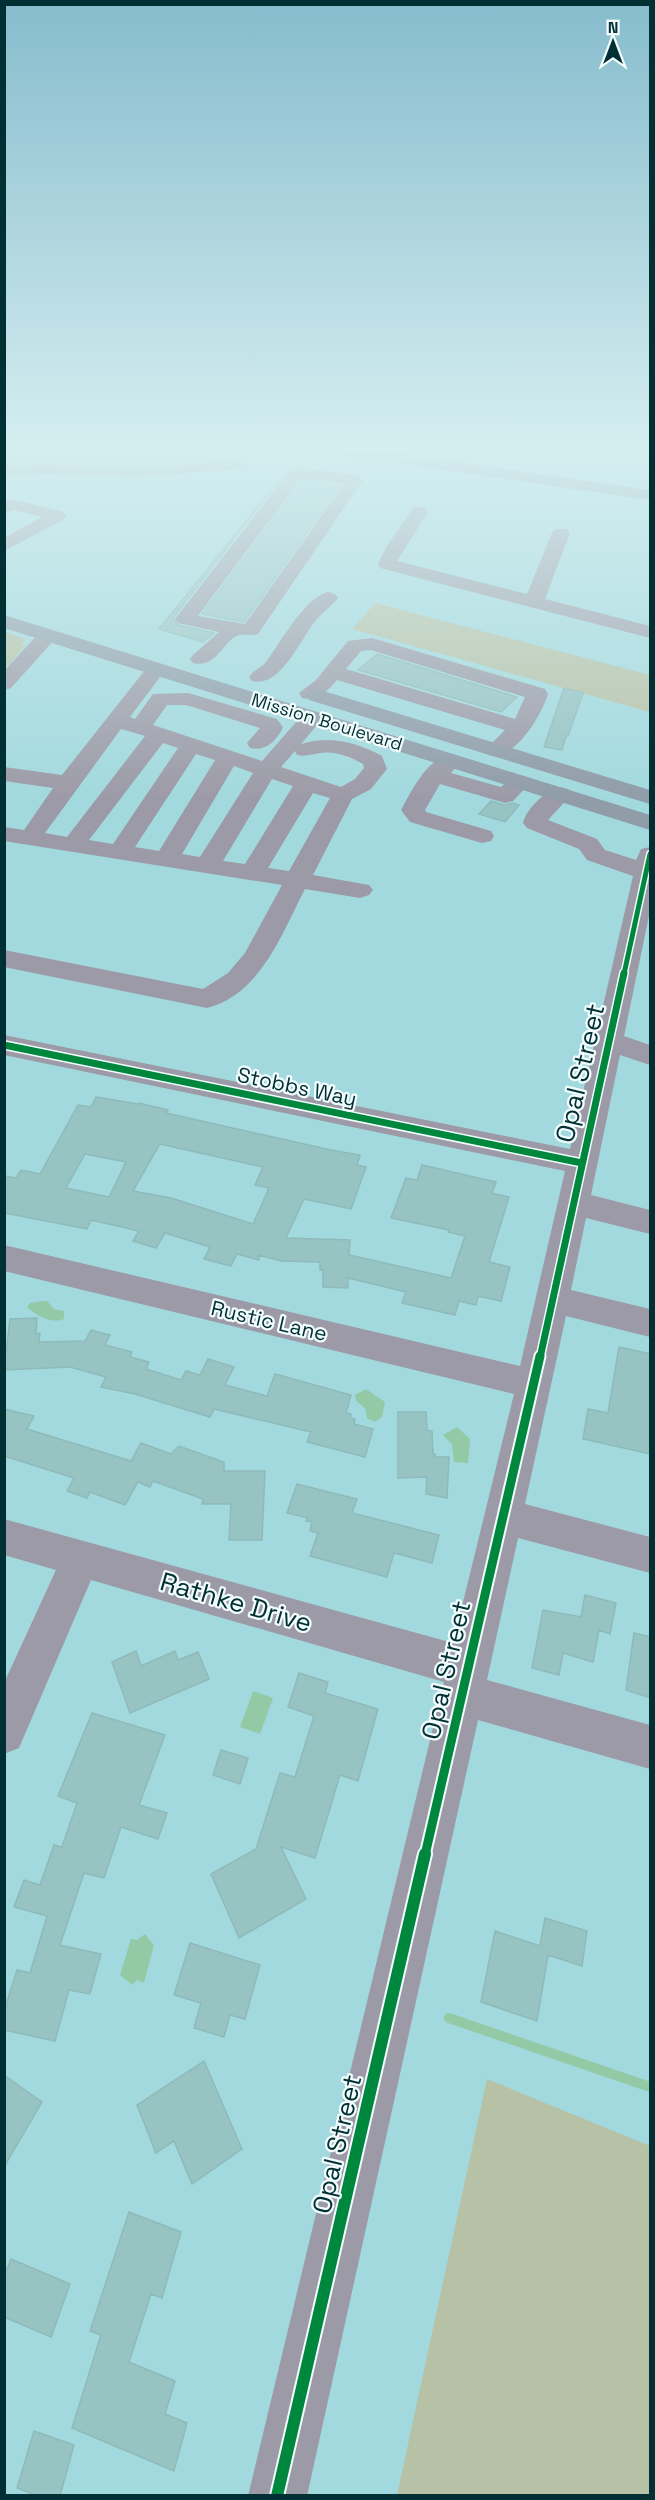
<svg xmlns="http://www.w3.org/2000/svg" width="655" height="2500" font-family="'Space Grotesk',sans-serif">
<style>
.green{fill:#b7c1a5}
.water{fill:#94c9a5}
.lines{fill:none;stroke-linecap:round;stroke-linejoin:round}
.stream{stroke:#94c9a5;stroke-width:10}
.canal{fill:#94c9a5;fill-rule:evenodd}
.building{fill:#98c3c3;stroke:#8ebab9;stroke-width:1.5;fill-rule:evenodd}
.minor{fill:#9c9aa6;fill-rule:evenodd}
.major{fill:#909ca8;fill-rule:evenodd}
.highway{fill:#8b94a2;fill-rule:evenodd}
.cycleway-far3-casing{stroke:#f4fdfe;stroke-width:8}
.cycleway-far2-casing{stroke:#f4fdfe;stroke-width:10}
.cycleway-far1-casing{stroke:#f4fdfe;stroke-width:13}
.cycleway-casing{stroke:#f4fdfe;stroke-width:16}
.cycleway-far3{stroke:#00873e;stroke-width:5}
.cycleway-far2{stroke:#00873e;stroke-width:7}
.cycleway-far1{stroke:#00873e;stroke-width:9}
.cycleway{stroke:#00873e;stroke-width:12}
.labels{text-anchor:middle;stroke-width:4.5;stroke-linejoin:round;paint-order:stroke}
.far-street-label{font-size:18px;fill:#013034;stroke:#f4fdfe}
.street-label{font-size:21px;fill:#013034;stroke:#f4fdfe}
.near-street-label{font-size:26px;fill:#013034;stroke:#f4fdfe}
</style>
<rect width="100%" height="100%" fill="#a2d9de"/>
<path class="green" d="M375 603 650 675V712L352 629Z
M5 632 25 639 22 645 25 646 5 669Z
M487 2079 650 2146V2495H397Z"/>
<path class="water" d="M43 1301H47L54 1309 64 1311V1319C51 1324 37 1316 27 1307L30 1303Z
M366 1389 385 1402 382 1417 375 1422 367 1418 365 1408 356 1401 355 1395Z
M457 1427 470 1439 468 1463 454 1462 452 1444 443 1435Z
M253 1691 273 1698 260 1734 240 1727Z
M145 1934 154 1945 144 1983 137 1980 132 1985 120 1975 131 1939 137 1940Z"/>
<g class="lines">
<path class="stream" d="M449 2018 650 2087"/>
<path class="canal" d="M204 450 210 454 208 457 154 464 4 467V459L129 458Z"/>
</g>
<path class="building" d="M283 475 173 618 178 625 214 633 203 642 159 629Z
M302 481 340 486 244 622 202 614Z
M377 654 517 697 501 712 358 670Z
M564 688 583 693 568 736H566L562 750 544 747Z
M491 801 504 805 513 803 519 805 505 822 479 814Z
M96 1097 138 1104 139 1103 168 1110 166 1113 331 1150 360 1155 357 1165 366 1167 351 1209 304 1199 286 1238 350 1240 349 1255 451 1278 465 1236 448 1232 449 1230 391 1218 406 1178 417 1180 422 1165 496 1182 492 1193 509 1197 489 1262 510 1267 501 1301 478 1296 476 1305 459 1301 455 1315 402 1303 406 1292 348 1278V1288L323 1287V1270H320V1262L281 1261 259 1255V1260L237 1254 231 1266 204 1259 210 1247 165 1233 156 1248 133 1241 139 1231 91 1220 87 1229 4 1213V1176L16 1178 21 1170 40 1174 78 1105 91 1107ZM160 1144 263 1167 255 1185 269 1188 253 1224 171 1198 133 1191ZM85 1154 126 1162 109 1197 66 1188Z
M37 1318 36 1334 40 1333 39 1342 85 1341 91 1330 110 1335 105 1345 132 1352 130 1357 149 1362 146 1369 181 1380 186 1371 200 1375 208 1359 234 1367 225 1385 267 1396 275 1374 351 1395 346 1413 351 1414 350 1418 355 1419 354 1424 373 1429 365 1457 307 1442 311 1432 214 1409 210 1417 135 1394 101 1387 106 1377 70 1367 4 1370 10 1319Z
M619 1347 651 1354V1454L583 1439 588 1409 608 1413Z
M4 1409 34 1416 27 1429 131 1461 141 1443 171 1454 179 1446 224 1462V1471H265L262 1540H229L231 1504H202L203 1499 153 1481 150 1487 138 1482 125 1505 90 1492 87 1498 67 1491 74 1478 4 1456Z
M398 1412H426L427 1430 432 1431 433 1454H435V1457H449L447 1498 426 1494 427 1477 398 1478Z
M297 1484 357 1499 352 1513 439 1535 432 1563 394 1553 387 1577 310 1556 318 1533 310 1531 312 1522 306 1521 308 1518 287 1513Z
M585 1595 616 1603 610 1634 599 1630 593 1662 563 1653 559 1675 532 1668 543 1610 581 1617Z
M634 1633 651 1637V1698L626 1690Z
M136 1651 141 1666 175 1651 178 1660 198 1652 209 1679 130 1713 112 1662Z
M299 1673 328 1682 325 1693 378 1709 358 1781 340 1775 315 1858 281 1847 306 1899 239 1938 211 1874 256 1849 280 1773 295 1777 314 1716 288 1707Z
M92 1713 165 1735 139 1805 167 1813 158 1839 121 1827 104 1878 84 1873 60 1945 101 1954 90 1994 69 1990 55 2041 4 2030V2011L17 1970 30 1973 47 1916 14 1907 24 1880 40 1885 54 1845 62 1847 77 1803 58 1796Z
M221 1750 248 1758 240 1784 213 1775Z
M545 1918 587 1931 582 1966 548 1955 537 2021 481 2002 495 1931 540 1946Z
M190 1943 260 1965 245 2019 230 2015 224 2037 194 2028 201 2003 174 1995Z
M204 2061 242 2149 192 2184 174 2141 156 2153 137 2105Z
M4 2075 42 2102 4 2167Z
M129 2212 181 2232 162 2298 151 2294 129 2362 175 2381 165 2414 187 2423 174 2471 72 2428 101 2335 90 2331Z
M11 2259 70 2284 51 2337 4 2317V2277Z
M34 2431 74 2445 60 2496H38L17 2488Z"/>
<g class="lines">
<path class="minor" d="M240 461 248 466 246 469 138 477 46 474 4 476V466L46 464 138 467Z
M297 468 355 475 363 480 258 634C252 636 245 634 239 635 222 641 217 669 193 663L190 659 193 655 219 632 178 623 175 619 291 469ZM301 479 344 484 245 624 198 616Z
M12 499 63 512 66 516 63 520 4 551V538L42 517 14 510 4 513V501Z
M419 507 425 508 428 512 397 561 527 594 552 533 555 529H567L570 533 545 599 650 626V638L380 568 378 564 387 546 413 508Z
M328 592 335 594 338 598C332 606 324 611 317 619 301 637 281 689 252 681L249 677C253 670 261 668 266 662 281 642 304 598 328 592Z
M48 629 55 631 58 635 55 639 11 688 4 690V671L41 631Z
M372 638 545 689 548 694C541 716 515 761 488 755L485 750 505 730 337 680C328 691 318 701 302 698L299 693 316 680 348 641ZM371 650 525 697 515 719 346 669 361 651Z
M156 663 163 665 166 669 130 717 135 719 153 694 188 693 277 719 283 727C277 741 265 752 250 748L247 743 260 728 186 705H167L153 725 262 761 304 713 312 711 320 713 323 718 301 744C329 735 357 742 382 756L387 769 371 789 352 799 313 875 369 885 373 890 369 895 360 898 305 889C282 933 261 994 207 1008L4 967V950L203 989 228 973 245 953 282 885 4 841V827L24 830 53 788 4 781V767L62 775 149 665ZM121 729 145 736 67 837 45 833ZM163 743 178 748 113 844 89 840ZM295 751 297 755C306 757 312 754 321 753 337 751 350 757 363 764L364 768 355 779 341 787 281 767ZM196 754 215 760 159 851 135 847ZM234 766 253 773 200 857 182 854ZM272 779 293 786 245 864 223 861ZM313 793 330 798 289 871 268 868Z
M450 754 458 756 461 761 451 773 501 787C510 778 514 774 527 777L531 782 513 801 505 803 440 784 425 810 426 812 491 831 494 836 491 841 482 843 410 822 401 810C412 790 426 760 450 754Z
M560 787 568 789 572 794 548 820 597 839 605 850 636 860 641 849 650 847V911L624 1036 650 1045V1065L620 1055 591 1195 650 1210V1234L586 1218 571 1290 650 1309V1337L566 1316 525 1504 650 1537V1573L518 1538 487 1680 650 1725V1769L478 1720 307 2496H248L444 1682 91 1580 19 1748 4 1754V1683L56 1570 4 1555V1519L453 1643 514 1394 4 1271V1245L520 1366 565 1171 4 1055V1035L570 1149 633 876 587 860 579 849 527 828 523 823C526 809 546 790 560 787Z"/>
<path class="major" d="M4 615 650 815V830L4 628Z
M317 689 650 790V804L309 700 306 695 309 690Z"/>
<path class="highway" d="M330 450H372L650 490V500L338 455Z"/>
<g class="cycleway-far3-casing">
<path id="cycleway-far3" d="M624 974 650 854"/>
</g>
<g class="cycleway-far2-casing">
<path id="cycleway-far2" d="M4 1045 582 1163
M540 1358 624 973"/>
</g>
<g class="cycleway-far1-casing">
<path id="cycleway-far1" d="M425 1855 540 1356"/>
</g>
<g class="cycleway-casing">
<path id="cycleway" d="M277 2496 425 1854"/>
</g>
<use href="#cycleway-far3" class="cycleway-far3"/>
<use href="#cycleway-far2" class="cycleway-far2"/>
<use href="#cycleway-far1" class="cycleway-far1"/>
<use href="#cycleway" class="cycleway"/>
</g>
<linearGradient id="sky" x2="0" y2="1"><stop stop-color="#86bccd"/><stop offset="0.56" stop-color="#d5eef0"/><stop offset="1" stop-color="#d5eef0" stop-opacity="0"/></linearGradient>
<rect width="655" height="800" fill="url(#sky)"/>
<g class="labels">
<g class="far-street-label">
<text transform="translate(327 722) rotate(17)" y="6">Mission Boulevard</text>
</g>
<g class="street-label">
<text transform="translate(297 1087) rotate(12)" y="7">Stobbs Way</text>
<text transform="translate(269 1321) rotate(13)" y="7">Rustic Lane</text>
</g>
<g class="near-street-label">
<text transform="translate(580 1073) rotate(-77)" y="9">Opal Street</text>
<text transform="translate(236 1602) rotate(16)" y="9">Rathke Drive</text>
<text transform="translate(446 1670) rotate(-77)" y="9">Opal Street</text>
<text transform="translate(337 2144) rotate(-77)" y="9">Opal Street</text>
</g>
</g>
<rect width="655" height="2500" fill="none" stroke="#013034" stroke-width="12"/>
<g transform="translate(613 42)" stroke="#f4fdfe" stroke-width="4.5" paint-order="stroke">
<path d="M0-4.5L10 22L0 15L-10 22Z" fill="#013034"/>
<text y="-9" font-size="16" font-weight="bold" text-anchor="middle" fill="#013034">N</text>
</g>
</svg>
